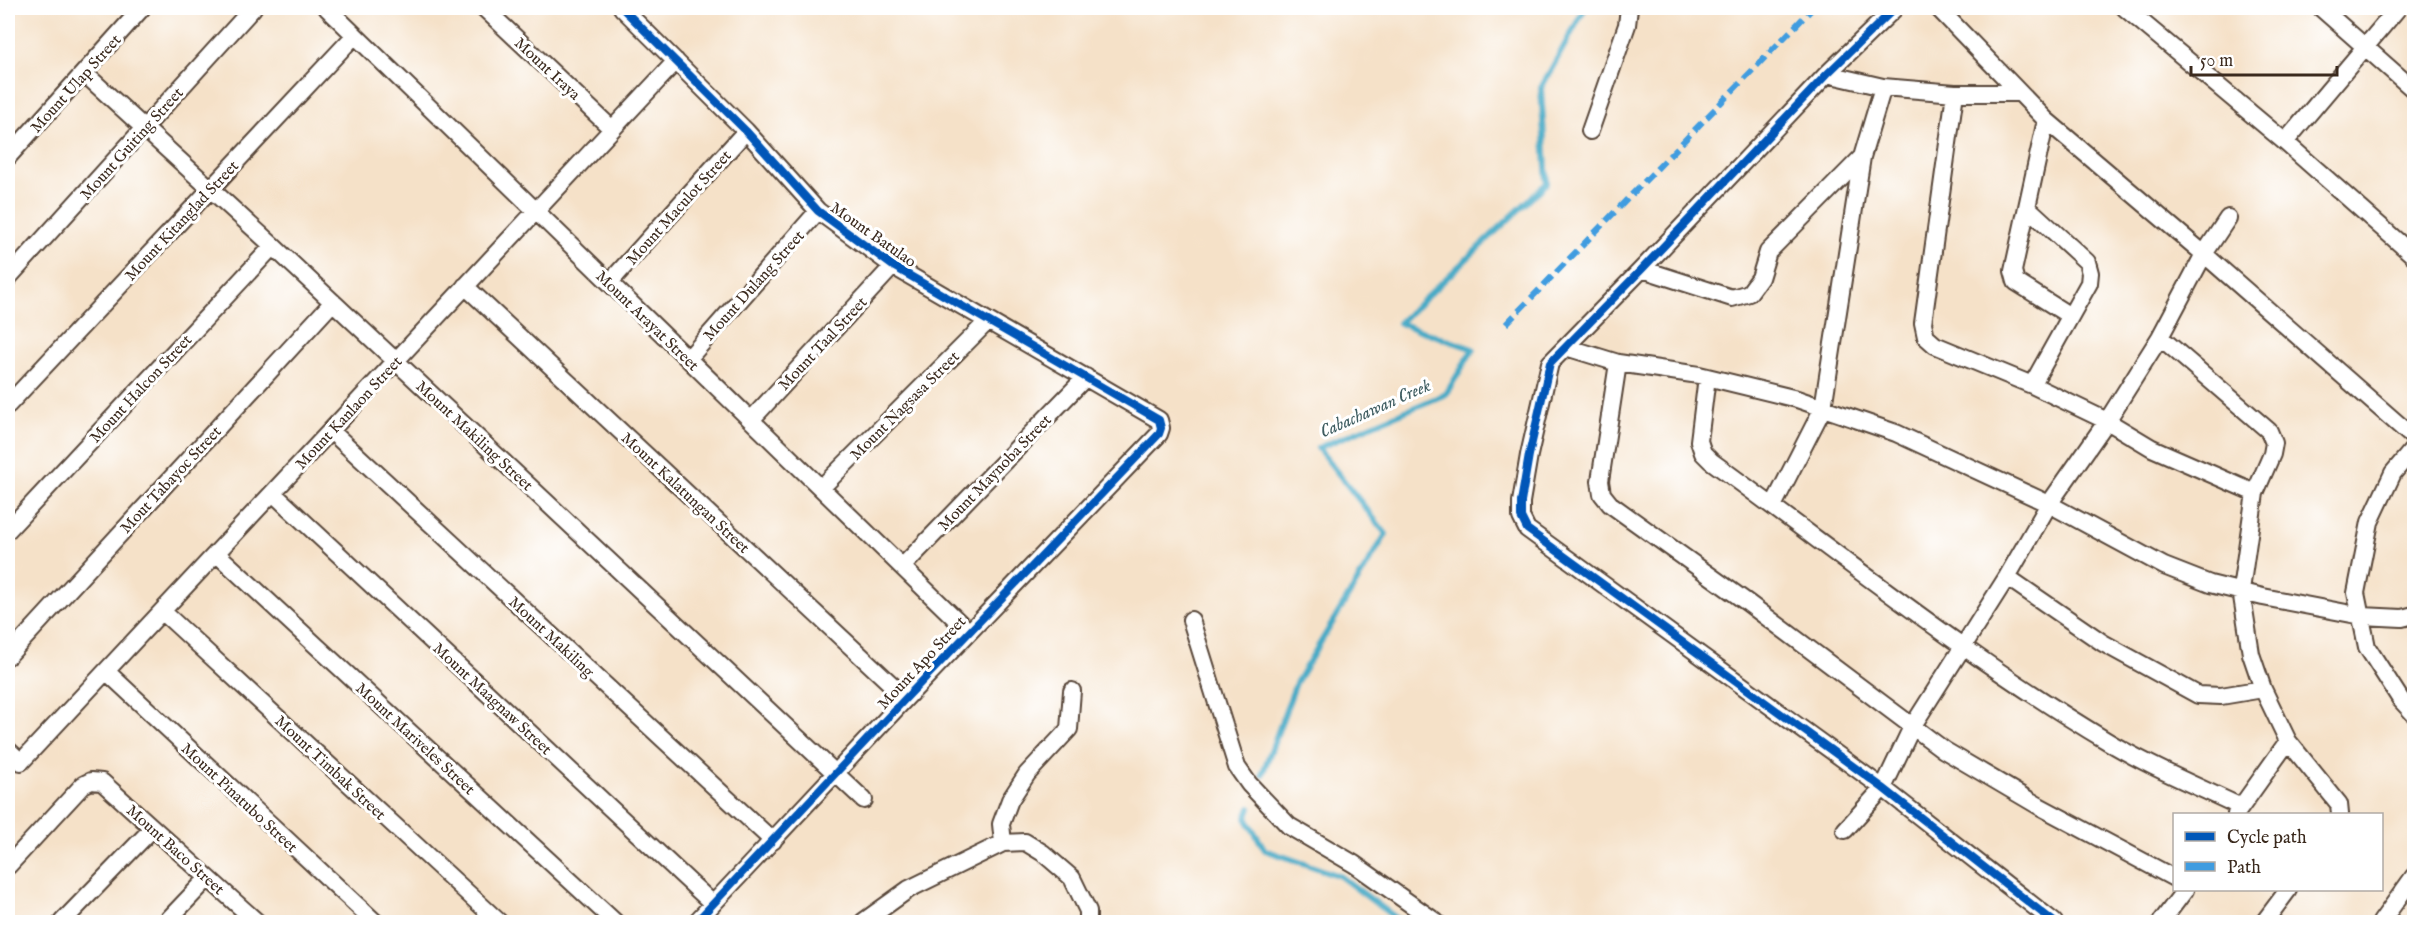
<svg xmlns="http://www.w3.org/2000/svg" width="2422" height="930" font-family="'IM FELL English',serif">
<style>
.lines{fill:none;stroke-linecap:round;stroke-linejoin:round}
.stream{stroke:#46aac6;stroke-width:6}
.minor-casing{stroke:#574538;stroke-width:20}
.minor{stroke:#fff;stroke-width:16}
.quiet{stroke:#3f9ce0;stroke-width:6;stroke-dasharray:12 6;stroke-linecap:butt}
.cycleway-casing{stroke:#fff;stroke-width:11}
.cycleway{stroke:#0057b8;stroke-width:8}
.labels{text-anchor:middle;stroke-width:6;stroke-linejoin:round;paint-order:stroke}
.street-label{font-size:16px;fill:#3b2a1e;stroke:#fff}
.water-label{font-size:18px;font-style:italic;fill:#3f5d61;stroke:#fff}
</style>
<rect width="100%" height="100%" fill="#fff"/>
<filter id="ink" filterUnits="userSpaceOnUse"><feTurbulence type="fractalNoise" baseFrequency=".0167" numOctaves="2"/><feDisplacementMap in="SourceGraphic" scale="12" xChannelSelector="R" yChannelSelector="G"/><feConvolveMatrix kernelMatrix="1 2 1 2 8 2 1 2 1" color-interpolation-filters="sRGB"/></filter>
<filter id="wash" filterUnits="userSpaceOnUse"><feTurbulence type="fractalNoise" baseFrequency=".008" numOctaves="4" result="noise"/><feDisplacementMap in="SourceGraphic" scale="24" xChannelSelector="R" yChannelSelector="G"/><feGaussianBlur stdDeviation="1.35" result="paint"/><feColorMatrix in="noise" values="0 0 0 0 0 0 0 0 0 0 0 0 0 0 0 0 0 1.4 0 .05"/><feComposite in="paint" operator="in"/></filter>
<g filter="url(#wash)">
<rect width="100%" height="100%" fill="#f5e1c8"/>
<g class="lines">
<path class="stream" d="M1262 775 1296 683 1386 534 1318 448 1446 394 1473 349 1399 323 1547 183 1541 88 1585 8
M1250 808 1246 818 1265 850 1340 876 1401 922"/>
</g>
</g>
<g filter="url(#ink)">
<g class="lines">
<g class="minor-casing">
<path id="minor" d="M327 8 969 632
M484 8 612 129
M622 8 746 131 818 211 893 266 1159 420 1161 428 1159 434 906 698 696 922
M1895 8 1827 74 1642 269 1550 363 1529 455 1521 502V517L1527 529 1883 788 2054 922
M1938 8 2046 120 2204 254 2414 438
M2125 8 2285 142 2414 256
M2321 8 2414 90
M84 73 273 246 864 800
M1827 74 1883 87 1955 93H2019
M1955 93 1923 323 1926 337 1935 345 2032 385 2107 421 2152 448 2255 493
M1590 131 1627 25 1629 8
M2285 142 2398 8
M8 157 142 8
M2027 207 2013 271 2016 282 2070 316
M1642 269 1732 298 1749 293 1760 278 1768 252 1862 157
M8 278 253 8
M610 282 746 131
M465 286 906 698
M2160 337 2269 431 2274 443 2272 454 2255 493 2241 590 2251 654 2263 689 2288 741 2339 804 2340 814
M1566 347 1618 363 1699 375 1797 399 1896 433 2049 504 2164 566 2210 584 2263 597 2362 616 2402 618 2414 615
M688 359 818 211
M1618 363 1600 481 1602 494 1610 504 1748 603 1944 750 2039 806 2174 878
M1707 377 1699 441 1703 453 1711 461C1842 556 1968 658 2107 741 2148 766 2197 786 2241 807
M2032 385 2089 283 2090 273 2087 262 2027 207 2046 120
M8 405 355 35
M751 420 893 266
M331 431 773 841
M2414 448 2393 473 2370 522 2356 593 2367 647 2401 700 2414 714
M821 488 987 322
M273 493 713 904
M1773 506 1823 408 1862 157 1883 87
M8 530 273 246
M216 553 615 922
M902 567 1086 377
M2007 577 2103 643 2198 695 2221 696 2263 689
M162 611 499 922
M1191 620 1237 767 1249 784 1289 826 1354 864 1436 922
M8 656 333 302
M106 671 375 922
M8 750 21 762 676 61
M2236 814 2288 741
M1845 830 1883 788 1912 727 2007 577 2049 504 2107 421 2160 337 2204 254 2228 218
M1003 843 1001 824 1010 800 1027 774 1069 729 1072 691
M8 866 83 785 91 781 102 782 257 922
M62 922 153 828
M166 922 208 878
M863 922 909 889 1003 843 1025 842 1043 853 1072 878 1088 911V922
M2161 922 2185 890
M2264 922 2288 890
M2381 922 2414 876"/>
</g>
<use href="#minor" class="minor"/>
<path class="quiet" d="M1506 324 1813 8"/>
<g class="cycleway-casing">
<path id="cycleway" d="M622 8 746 131 818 211 893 266 1159 420 1161 428 1159 434 906 698 696 922
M1895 8 1827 74 1642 269 1550 363 1529 455 1521 502V517L1527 529 1883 788 2054 922"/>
</g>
<use href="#cycleway" class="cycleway"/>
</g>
</g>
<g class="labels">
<g class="street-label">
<text transform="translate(548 68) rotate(43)" y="6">Mount Iraya</text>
<text transform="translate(75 83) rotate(-48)" y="6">Mount Ulap Street</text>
<text transform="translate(131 143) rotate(-48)" y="6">Mount Guiting Street</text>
<text transform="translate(678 207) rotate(-48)" y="6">Mount Maculot Street</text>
<text transform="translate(181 220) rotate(-47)" y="6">Mount Kitanglad Street</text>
<text transform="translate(874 234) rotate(35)" y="6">Mount Batulao</text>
<text transform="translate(753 285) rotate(-48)" y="6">Mount Dulang Street</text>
<text transform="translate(648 320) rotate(44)" y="6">Mount Arayat Street</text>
<text transform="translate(822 343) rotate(-47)" y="6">Mount Taal Street</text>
<text transform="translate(140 388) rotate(-47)" y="6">Mount Halcon Street</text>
<text transform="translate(904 405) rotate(-45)" y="6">Mount Nagsasa Street</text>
<text transform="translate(348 412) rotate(-47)" y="6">Mount Kanlaon Street</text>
<text transform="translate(475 435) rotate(43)" y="6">Mount Makiling Street</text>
<text transform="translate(994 472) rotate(-46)" y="6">Mount Maynoba Street</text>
<text transform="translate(170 479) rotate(-47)" y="6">Mout Tabayoc Street</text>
<text transform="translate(686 492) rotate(43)" y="6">Mount Kalatungan Street</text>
<text transform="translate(552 636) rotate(43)" y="6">Mount Makiling</text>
<text transform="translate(921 662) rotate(-47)" y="6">Mount Apo Street</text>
<text transform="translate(493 698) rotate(43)" y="6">Mount Maagnaw Street</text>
<text transform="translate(416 738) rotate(43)" y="6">Mount Mariveles Street</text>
<text transform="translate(331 767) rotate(43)" y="6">Mount Timbak Street</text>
<text transform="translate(240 797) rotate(43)" y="6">Mount Pinatubo Street</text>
<text transform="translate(176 849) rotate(42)" y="6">Mount Baco Street</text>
</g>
<g class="water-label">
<text transform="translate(1375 408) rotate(-24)" y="6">Cabachawan Creek</text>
</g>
</g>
<rect width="2422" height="930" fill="none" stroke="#fff" stroke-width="30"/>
<rect x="2173" y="813" width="210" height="78" fill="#ffffff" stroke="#b1aaa5" stroke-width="1.5"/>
<rect x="2185" y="832" width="30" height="9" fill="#0057b8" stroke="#b1aaa5" stroke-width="1.5"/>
<text x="2227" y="843" font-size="18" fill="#3b2a1e">Cycle path</text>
<rect x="2185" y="862" width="30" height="9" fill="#3f9ce0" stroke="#b1aaa5" stroke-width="1.5"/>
<text x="2227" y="873" font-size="18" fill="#3b2a1e">Path</text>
<path d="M2191 66v9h146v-9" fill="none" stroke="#3b2a1e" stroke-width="3"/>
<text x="2200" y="66" font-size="18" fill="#3b2a1e" stroke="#ffffff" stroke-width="4.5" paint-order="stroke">50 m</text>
</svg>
